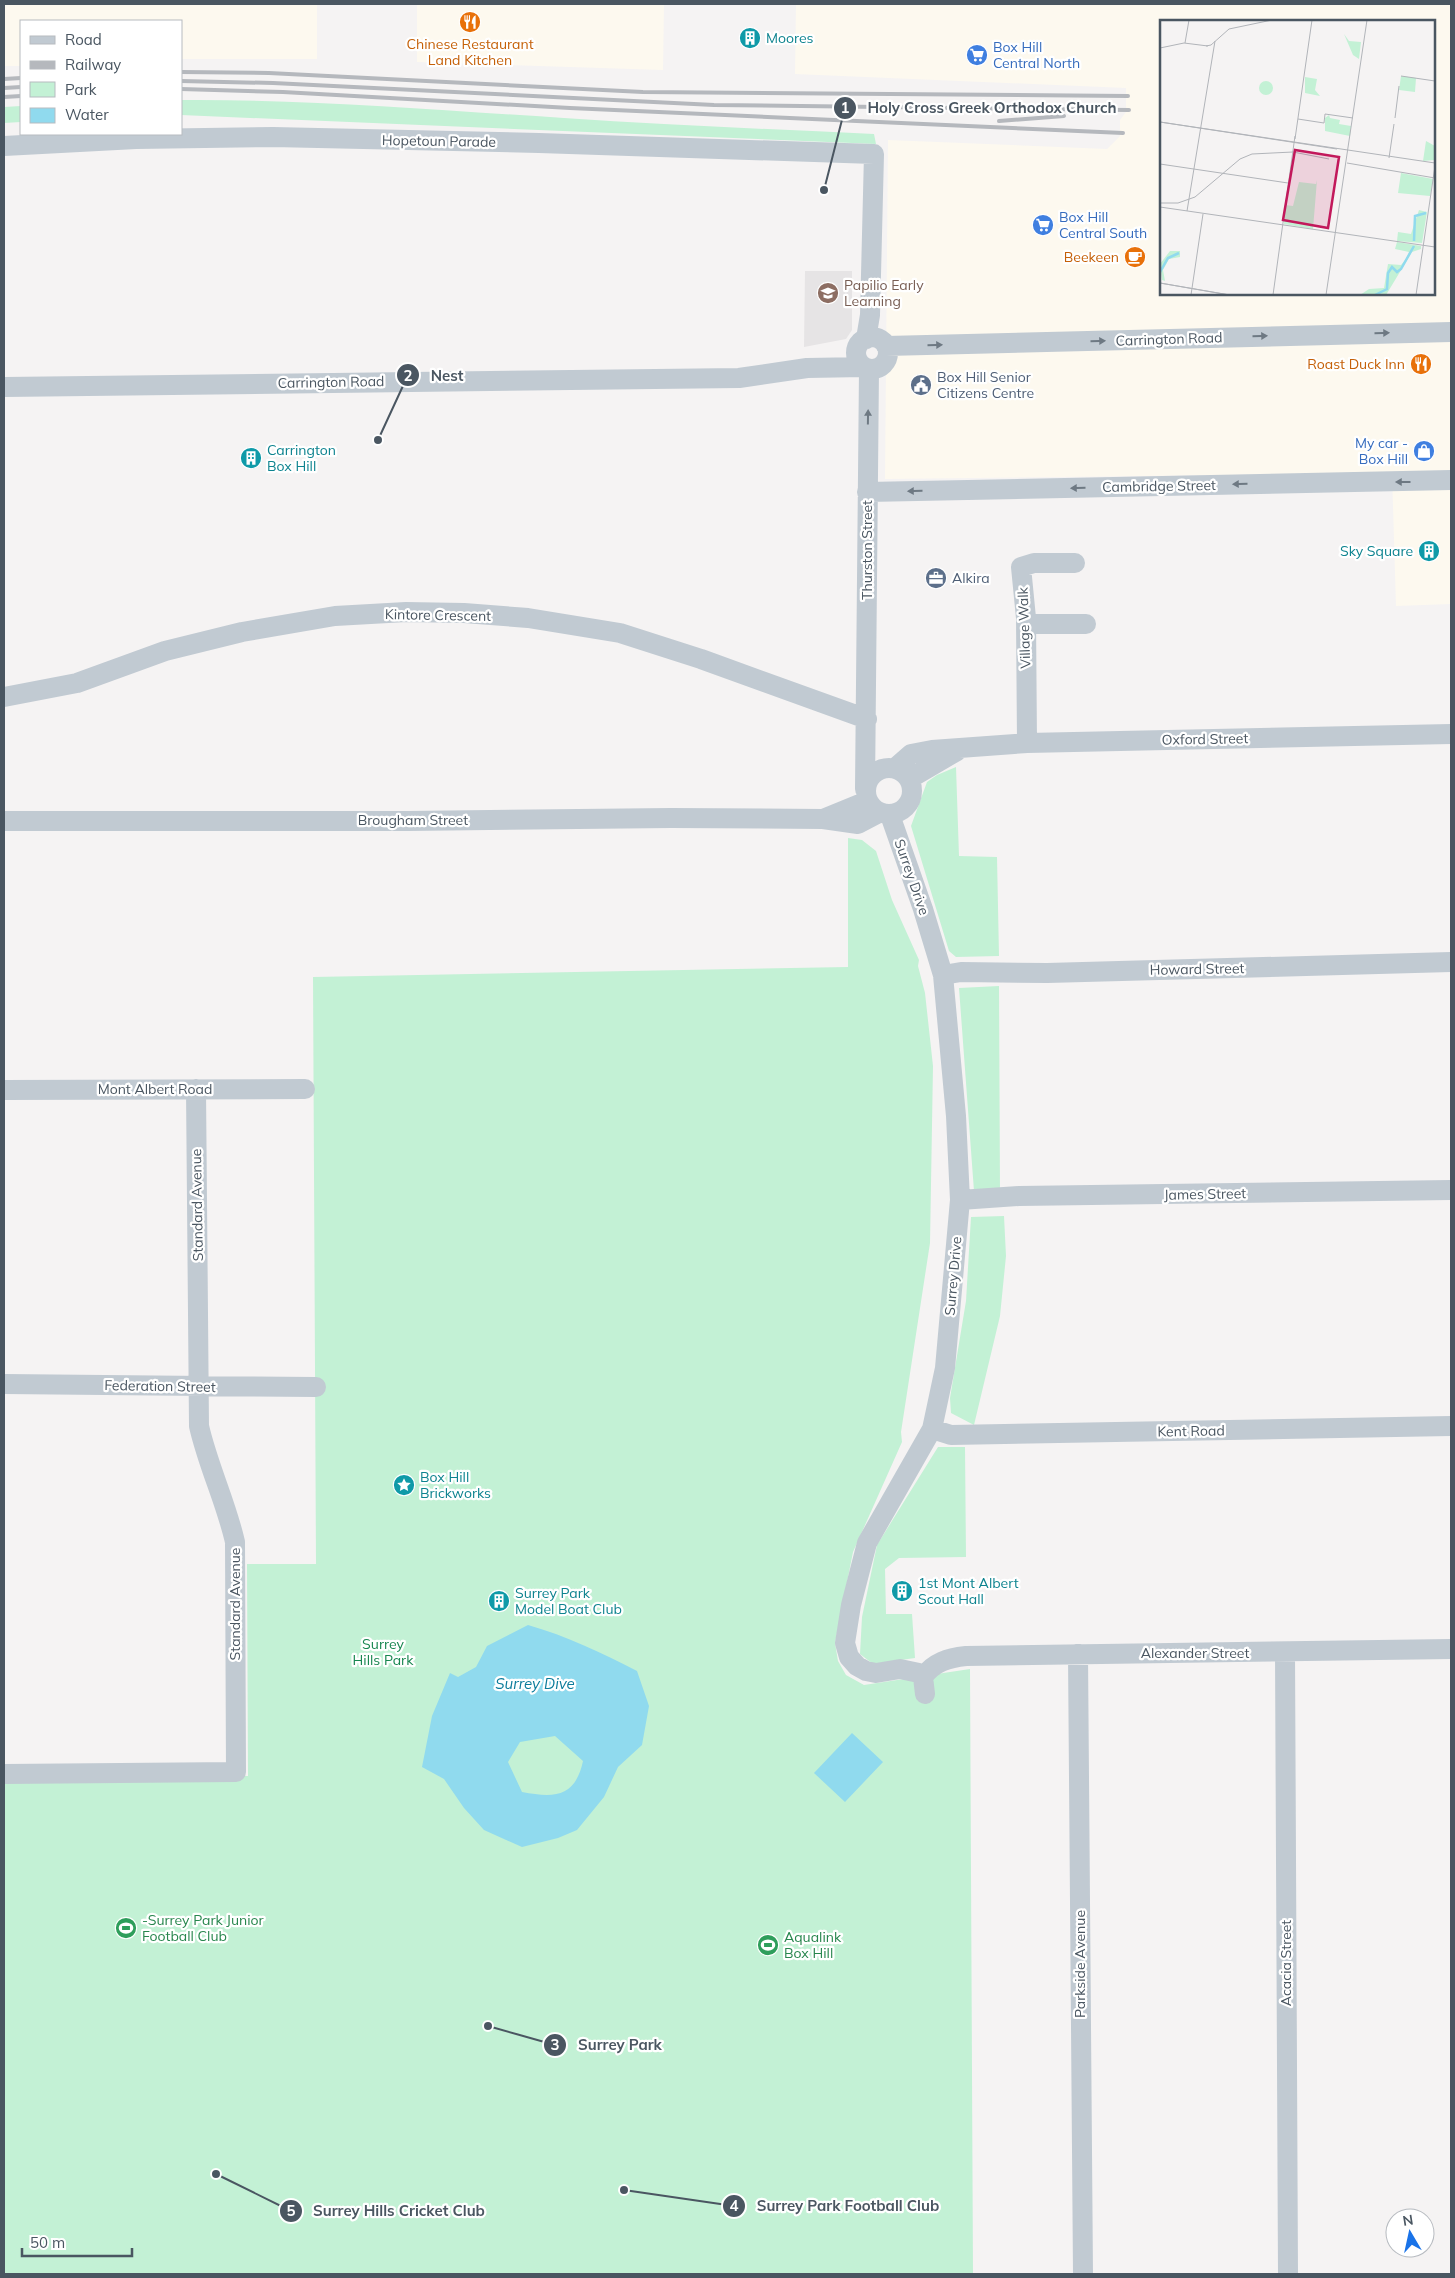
<svg xmlns="http://www.w3.org/2000/svg" width="1455" height="2278" font-family="Mulish,sans-serif">
<style>
.commercial{fill:#fdf9ef;fill-rule:evenodd}
.education{fill:#e6e4e5}
.green{fill:#c3f1d5}
.water{fill:#90daee;fill-rule:evenodd}
.lines{fill:none;stroke-linecap:round;stroke-linejoin:round}
.minor{stroke:#c1cad2;stroke-width:20}
.rail{stroke:#b5b8bd;stroke-width:4}
.oneway{fill:#6e7983}
.labels{text-anchor:middle;stroke-width:4.5;stroke-linejoin:round;paint-order:stroke}
.culture-label{font-size:14px;fill:#0d838f;stroke:#fff;text-anchor:start}
.food-label{font-size:14px;fill:#c56008;stroke:#fff;text-anchor:end}
.shop-label{font-size:14px;fill:#366cbe;stroke:#fff;text-anchor:start}
.street-label{font-size:14px;fill:#4a5661;stroke:#fff}
.education-label{font-size:14px;fill:#785e54;stroke:#fff;text-anchor:start}
.service-label{font-size:14px;fill:#4e5e75;stroke:#fff;text-anchor:start}
.park-label{font-size:14px;fill:#17864f;stroke:#fff}
.leisure-label{font-size:14px;fill:#27864d;stroke:#fff;text-anchor:start}
.water-label{font-size:15px;font-style:italic;fill:#0c7c9b;stroke:#fff}
.inset-river{fill:none;stroke:#90daee;stroke-width:2.5}
.inset-road{fill:none;stroke:#b1b4b9;stroke-width:1}
.view{fill:#c2185b;fill-opacity:0.15;stroke:#c2185b;stroke-width:2.5}
.inset-edge{fill:none;stroke:#4a5661;stroke-width:2.5}
.leader{fill:none;stroke:#4a5661;stroke-width:2}
.callout-dot{fill:#4a5661;stroke:#fff;stroke-width:2}
.mark-label{font-size:15px;text-anchor:middle;font-weight:bold;fill:#fff}
.callout-label{font-size:15px;text-anchor:middle;font-weight:bold;fill:#4a5661;stroke:#fff;stroke-width:4.5;stroke-linejoin:round;paint-order:stroke}
</style>
<rect width="100%" height="100%" fill="#f5f3f3"/>
<path class="commercial" d="M4 4H317V59H181V21H21V66H4Z
M417 4H664L663 70 417 62Z
M796 4H1451V604L1396 606 1392 473 885 479 888 140 1107 149 1120 136V120L1126 112V88L795 74ZM1161 21H1434V294H1161Z"/>
<path class="education" d="M805 271H852V330L846 339 804 347Z"/>
<path class="green" d="M181 100C309 99 436 110 564 118 667 125 770 129 874 134L876 144 181 115Z
M21 106V122L4 123V107Z
M956 767 959 856 997 857 999 956 956 957 949 951 911 826 927 782 937 775Z
M848 838 862 840 876 851 892 900 919 960 918 966 925 993 933 1066 930 1243 901 1432 902 1442 853 1552 835 1643 838 1661 846 1675 864 1685 970 1669 973 2274H4V1778L248 1776 247 1564H316L313 977 848 967Z
M999 986 1000 1192 974 1191 959 988Z
M1004 1216 1006 1256 1000 1316 974 1425 951 1413 950 1398 966 1301 971 1217Z
M938 1447H965L966 1557 899 1558 885 1569 886 1614H912L915 1658 873 1664 860 1654 862 1617 877 1545Z"/>
<path class="water" d="M528 1625C567 1636 602 1653 637 1671L649 1706 642 1745 618 1767 604 1797 577 1830 558 1838 522 1847 484 1830 464 1808 444 1779 422 1767 432 1716 450 1673 458 1677 476 1667 487 1646ZM555 1736 583 1761C575 1798 554 1798 522 1792L508 1762 520 1742Z
M852 1733 883 1762 845 1802 814 1773Z"/>
<g class="lines">
<path class="minor" d="M4 146 136 139 273 137 539 143 874 154 870 315 866 339
M856 353a16 16 0 1 1 32 0a16 16 0 1 1-32 0Z
M886 346 1451 332
M4 387 739 378 807 368 864 367
M867 492 1451 480
M1026 624H1086
M4 697 77 683 165 651 242 632 335 616 406 612 464 613 528 618 620 633 701 659 867 719
M1027 743 1026 618 1021 567 1034 563H1075
M866 791a23 23 0 1 1 46 0a23 23 0 1 1-46 0Z
M895 768 911 754 932 750 1027 743 1451 734
M909 779 957 751
M865 789 869 369
M890 815 923 909 943 975 956 1116 960 1200 945 1368 932 1429 867 1543 851 1605 845 1643 849 1657 857 1666 866 1671 876 1673 900 1669 919 1673 923 1677 925 1694
M823 819 867 801
M4 821H408L671 818 823 819 858 824 879 813
M943 975 961 972 1047 973 1451 962
M4 1090 305 1089
M960 1200 1019 1196 1451 1190
M4 1384 316 1387
M932 1429 951 1435 1451 1426
M1285 1652 1288 2274
M1078 1654 1083 2274
M923 1677C934 1662 948 1658 966 1656L1451 1649
M4 1774 236 1772 235 1542C226 1502 208 1466 199 1426L196 1089"/>
<path class="rail" d="M181 72 269 73 643 92 1128 96
M4 79 21 78
M181 81 273 83 714 105 1129 110
M4 88 21 87
M181 89 283 92 570 108 1123 133
M4 97 21 96
M999 121 1064 116"/>
</g>
<defs><path id="oneway-solid" d="M-6-.8H1V-3.2L6.5 0L1 3.2V.8H-6Z" transform="scale(1.25)"/></defs>
<g class="oneway">
<use href="#oneway-solid" transform="translate(1382 333) rotate(-1)"/>
<use href="#oneway-solid" transform="translate(1260 336) rotate(-2)"/>
<use href="#oneway-solid" transform="translate(1098 341) rotate(-2)"/>
<use href="#oneway-solid" transform="translate(935 345) rotate(-2)"/>
<use href="#oneway-solid" transform="translate(868 417) rotate(-89)"/>
<use href="#oneway-solid" transform="translate(1403 482) rotate(180)"/>
<use href="#oneway-solid" transform="translate(1240 484) rotate(179)"/>
<use href="#oneway-solid" transform="translate(1078 488) rotate(179)"/>
<use href="#oneway-solid" transform="translate(915 491) rotate(179)"/>
</g>
<defs>
<g id="restaurant-disc" transform="scale(1.125)"><circle r="9.5" fill="#e8710a" stroke="#fff"/><path d="M-5-6h1v4h1v-4h1v4h1v-4h1v5L-1.5 .5V6h-2V.5L-5-1ZM5-6V6H3V1.5H1.5Q1.5-4 5-6Z" fill="#fff"/></g>
<g id="building-disc" transform="scale(1.125)"><circle r="9.5" fill="#0f9aa8" stroke="#fff"/><path d="M-4-6H4V6H1V3H-1V6H-4ZM-2.5-4.3h1.7v1.8h-1.7ZM.8-4.3h1.7v1.8H.8ZM-2.5-1h1.7V.8h-1.7ZM.8-1h1.7V.8H.8Z" fill="#fff"/></g>
<g id="supermarket-disc" transform="scale(1.125)"><circle r="9.5" fill="#3f7fe0" stroke="#fff"/><path d="M-6-5.5h2.5l.6 2H6L4.5 2H-2.5L-4.4-4H-6ZM-1.5 3.2a1.3 1.3 0 1 0 .1 0ZM3 3.2a1.3 1.3 0 1 0 .1 0Z" fill="#fff"/></g>
<g id="cafe-disc" transform="scale(1.125)"><circle r="9.5" fill="#e8710a" stroke="#fff"/><path d="M-5.5-4.5H6V0H3Q3 3.5 0 3.5H-2.5Q-5.5 3.5-5.5 0ZM3-3.2v2h1.7v-2ZM-6 4.5H4V6H-6Z" fill="#fff"/></g>
<g id="school-disc" transform="scale(1.125)"><circle r="9.5" fill="#8d6e63" stroke="#fff"/><path d="M0-5L7-2L0 1L-7-2ZM-4 1L0 2.5L4 1V4Q0 6-4 4Z" fill="#fff"/></g>
<g id="civic-disc" transform="scale(1.125)"><circle r="9.5" fill="#5c6f8a" stroke="#fff"/><path d="M-.6-6.5H3V-4.5H.6V-3L4-1V1h2V6H-6V1h2V-1L-.6-3ZM-1.2 2.5V6h2.4V2.5Z" fill="#fff"/></g>
<g id="shop-disc" transform="scale(1.125)"><circle r="9.5" fill="#3f7fe0" stroke="#fff"/><path d="M-5-2.5h2.3a2.7 3.5 0 0 1 5.4 0H5L5.5 6h-11ZM-1.5-2.5h3a1.5 2.3 0 0 0-3 0Z" fill="#fff"/></g>
<g id="office-disc" transform="scale(1.125)"><circle r="9.5" fill="#5c6f8a" stroke="#fff"/><path d="M-6-3h4V-5.5h4V-3h4V5H-6ZM-1-4.5V-3h2v-1.5ZM-6 0V1H6V0Z" fill="#fff"/></g>
<g id="sight-disc" transform="scale(1.125)"><circle r="9.5" fill="#0f9aa8" stroke="#fff"/><path d="M0-6L1.8-2.2L6-1.7L2.9 1.2L3.7 5.4L0 3.3L-3.7 5.4L-2.9 1.2L-6-1.7L-1.8-2.2Z" fill="#fff"/></g>
<g id="stadium-disc" transform="scale(1.125)"><circle r="9.5" fill="#2e9e5b" stroke="#fff"/><path d="M0-5a6.5 5 0 1 0 0 10a6.5 5 0 1 0 0-10ZM-3.5-1.8h7v3.6h-7Z" fill="#fff"/></g>
</defs>
<g fill-rule="evenodd">
<use href="#restaurant-disc" x="470" y="22"/>
<use href="#building-disc" x="750" y="38"/>
<use href="#supermarket-disc" x="977" y="55"/>
<use href="#supermarket-disc" x="1043" y="225"/>
<use href="#cafe-disc" x="1135" y="257"/>
<use href="#school-disc" x="828" y="293"/>
<use href="#restaurant-disc" x="1421" y="364"/>
<use href="#civic-disc" x="921" y="385"/>
<use href="#shop-disc" x="1424" y="451"/>
<use href="#building-disc" x="251" y="458"/>
<use href="#building-disc" x="1429" y="551"/>
<use href="#office-disc" x="936" y="578"/>
<use href="#sight-disc" x="404" y="1485"/>
<use href="#building-disc" x="902" y="1591"/>
<use href="#building-disc" x="499" y="1601"/>
<use href="#stadium-disc" x="126" y="1928"/>
<use href="#stadium-disc" x="768" y="1945"/>
</g>
<g class="labels">
<g class="culture-label">
<text x="766" y="43">Moores</text>
<text x="267" y="455">Carrington<tspan x="267" dy="16">Box Hill</tspan></text>
<text x="1413" y="556" text-anchor="end">Sky Square</text>
<text x="420" y="1482">Box Hill<tspan x="420" dy="16">Brickworks</tspan></text>
<text x="918" y="1588">1st Mont Albert<tspan x="918" dy="16">Scout Hall</tspan></text>
<text x="515" y="1598">Surrey Park<tspan x="515" dy="16">Model Boat Club</tspan></text>
</g>
<g class="food-label">
<text x="470" y="49" text-anchor="middle">Chinese Restaurant<tspan x="470" dy="16">Land Kitchen</tspan></text>
<text x="1119" y="262">Beekeen</text>
<text x="1405" y="369">Roast Duck Inn</text>
</g>
<g class="shop-label">
<text x="993" y="52">Box Hill<tspan x="993" dy="16">Central North</tspan></text>
<text x="1059" y="222">Box Hill<tspan x="1059" dy="16">Central South</tspan></text>
<text x="1408" y="448" text-anchor="end">My car -<tspan x="1408" dy="16">Box Hill</tspan></text>
</g>
<g class="street-label">
<text transform="translate(439 141) rotate(1)" y="5">Hopetoun Parade</text>
<text transform="translate(1169 339) rotate(-2)" y="5">Carrington Road</text>
<text transform="translate(331 382) rotate(-1)" y="5">Carrington Road</text>
<text transform="translate(1159 486) rotate(-1)" y="5">Cambridge Street</text>
<text transform="translate(867 550) rotate(-90)" y="5">Thurston Street</text>
<text transform="translate(438 615) rotate(1)" y="5">Kintore Crescent</text>
<text transform="translate(1024 628) rotate(-92)" y="5">Village Walk</text>
<text transform="translate(1205 739) rotate(-1)" y="5">Oxford Street</text>
<text x="413" y="825">Brougham Street</text>
<text transform="translate(912 877) rotate(71)" y="5">Surrey Drive</text>
<text transform="translate(1197 969) rotate(-1)" y="5">Howard Street</text>
<text x="155" y="1094">Mont Albert Road</text>
<text transform="translate(1205 1194) rotate(-1)" y="5">James Street</text>
<text transform="translate(197 1205) rotate(-91)" y="5">Standard Avenue</text>
<text transform="translate(953 1276) rotate(-85)" y="5">Surrey Drive</text>
<text transform="translate(160 1386) rotate(1)" y="5">Federation Street</text>
<text transform="translate(1191 1431) rotate(-1)" y="5">Kent Road</text>
<text transform="translate(235 1604) rotate(-90)" y="5">Standard Avenue</text>
<text x="1195" y="1658">Alexander Street</text>
<text transform="translate(1286 1963) rotate(-90)" y="5">Acacia Street</text>
<text transform="translate(1080 1964) rotate(-90)" y="5">Parkside Avenue</text>
</g>
<g class="education-label">
<text x="844" y="290">Papilio Early<tspan x="844" dy="16">Learning</tspan></text>
</g>
<g class="service-label">
<text x="937" y="382">Box Hill Senior<tspan x="937" dy="16">Citizens Centre</tspan></text>
<text x="952" y="583">Alkira</text>
</g>
<g class="park-label">
<text x="383" y="1649">Surrey<tspan x="383" dy="16">Hills Park</tspan></text>
</g>
<g class="leisure-label">
<text x="142" y="1925">-Surrey Park Junior<tspan x="142" dy="16">Football Club</tspan></text>
<text x="784" y="1942">Aqualink<tspan x="784" dy="16">Box Hill</tspan></text>
</g>
<g class="water-label">
<text x="535" y="1689">Surrey Dive</text>
</g>
</g>
<g transform="translate(1160 20)">
<rect width="275" height="275" fill="#f5f3f3"/>
<path d="M184 14 189 21 201 22 199 39 193 35ZM241 56 256 58 255 72 239 70ZM145 57 157 59 155 70 160 76 145 73ZM99 68a7 7 0 1 1 14 0a7 7 0 1 1-14 0ZM169 95 170 98 180 100 179 104 191 106 190 116 165 111V98ZM266 121 275 126V140L263 141ZM241 153 273 159 270 176 238 173ZM157 160 153 209 124 204 125 185 133 186 139 162 156 164ZM259 190 267 192 262 223 237 221 238 212 251 214ZM237 222 261 226V229L252 232 226 275H200L209 269 224 268 228 244 241 245 246 239 249 232 235 229ZM10 231H20V237L9 239 3 250 5 261 2 260 0 244Z" fill="#c3f1d5"/>
<path class="inset-river" d="M254 221 255 196 266 193M0 252 8 238 19 233M215 275 227 269 228 253 232 247 237 252 241 249 254 226"/>
<path class="inset-road" d="M25 23 29 0M46 26 51 25 69 9 112 0M0 28 24 23 48 26M241 56 275 61M165 94 193 98M235 98 239 66M138 99 164 103 165 94M0 102 275 143M0 102 177 129M135 119 152 0M229 138 234 104M187 143 275 158M0 144 128 163M0 183H18L35 177 80 139 92 134 133 132 169 139M0 187 275 227M27 191 55 21M0 263 69 275M0 263 70 275M31 275 43 194M113 275 135 116M166 275 207 0M256 275 275 146"/>
<path class="view" d="M135 130 179 137 168 208 123 200Z"/>
<rect width="275" height="275" class="inset-edge"/>
</g>
<path class="leader" d="M824 190L845 108M378 440L408 375M488 2026L555 2045M624 2190L734 2206M216 2174L291 2211"/>
<g class="callout-dot">
<circle cx="824" cy="190" r="5"/>
<circle cx="378" cy="440" r="5"/>
<circle cx="488" cy="2026" r="5"/>
<circle cx="624" cy="2190" r="5"/>
<circle cx="216" cy="2174" r="5"/>
<circle cx="845" cy="108" r="12"/>
<circle cx="408" cy="375" r="12"/>
<circle cx="555" cy="2045" r="12"/>
<circle cx="734" cy="2206" r="12"/>
<circle cx="291" cy="2211" r="12"/>
</g>
<g class="mark-label">
<text x="845" y="113">1</text>
<text x="408" y="381">2</text>
<text x="555" y="2050">3</text>
<text x="734" y="2211">4</text>
<text x="291" y="2216">5</text>
</g>
<g class="callout-label">
<text x="992" y="113">Holy Cross Greek Orthodox Church</text>
<text x="447" y="381">Nest</text>
<text x="620" y="2050">Surrey Park</text>
<text x="848" y="2211">Surrey Park Football Club</text>
<text x="399" y="2216">Surrey Hills Cricket Club</text>
</g>
<rect width="1455" height="2278" fill="none" stroke="#4a5661" stroke-width="10"/>
<rect x="20" y="20" width="162" height="115" fill="#ffffff" stroke="#b7bbc0"/>
<rect x="30" y="36" width="25" height="8" fill="#c1cad2" stroke="#b7bbc0"/>
<text x="65" y="45" font-size="15" fill="#4a5661">Road</text>
<rect x="30" y="61" width="25" height="8" fill="#b5b8bd" stroke="#b7bbc0"/>
<text x="65" y="70" font-size="15" fill="#4a5661">Railway</text>
<rect x="30" y="82" width="25" height="15" fill="#c3f1d5" stroke="#b7bbc0"/>
<text x="65" y="95" font-size="15" fill="#4a5661">Park</text>
<rect x="30" y="108" width="25" height="15" fill="#90daee" stroke="#b7bbc0"/>
<text x="65" y="120" font-size="15" fill="#4a5661">Water</text>
<g transform="translate(1410 2233) rotate(351)"><circle r="24" fill="#ffffff" stroke="#b7bbc0"/>
<path d="M0-4L9 19L0 12L-9 19Z" fill="#1a73e8"/>
<text y="-8" font-size="14" font-weight="bold" text-anchor="middle" fill="#4a5661">N</text>
</g>
<path d="M22 2248v8h110v-8" fill="none" stroke="#4a5661" stroke-width="2.5"/>
<text x="30" y="2248" font-size="15" fill="#4a5661" stroke="#ffffff" stroke-width="4" paint-order="stroke">50 m</text>
</svg>
